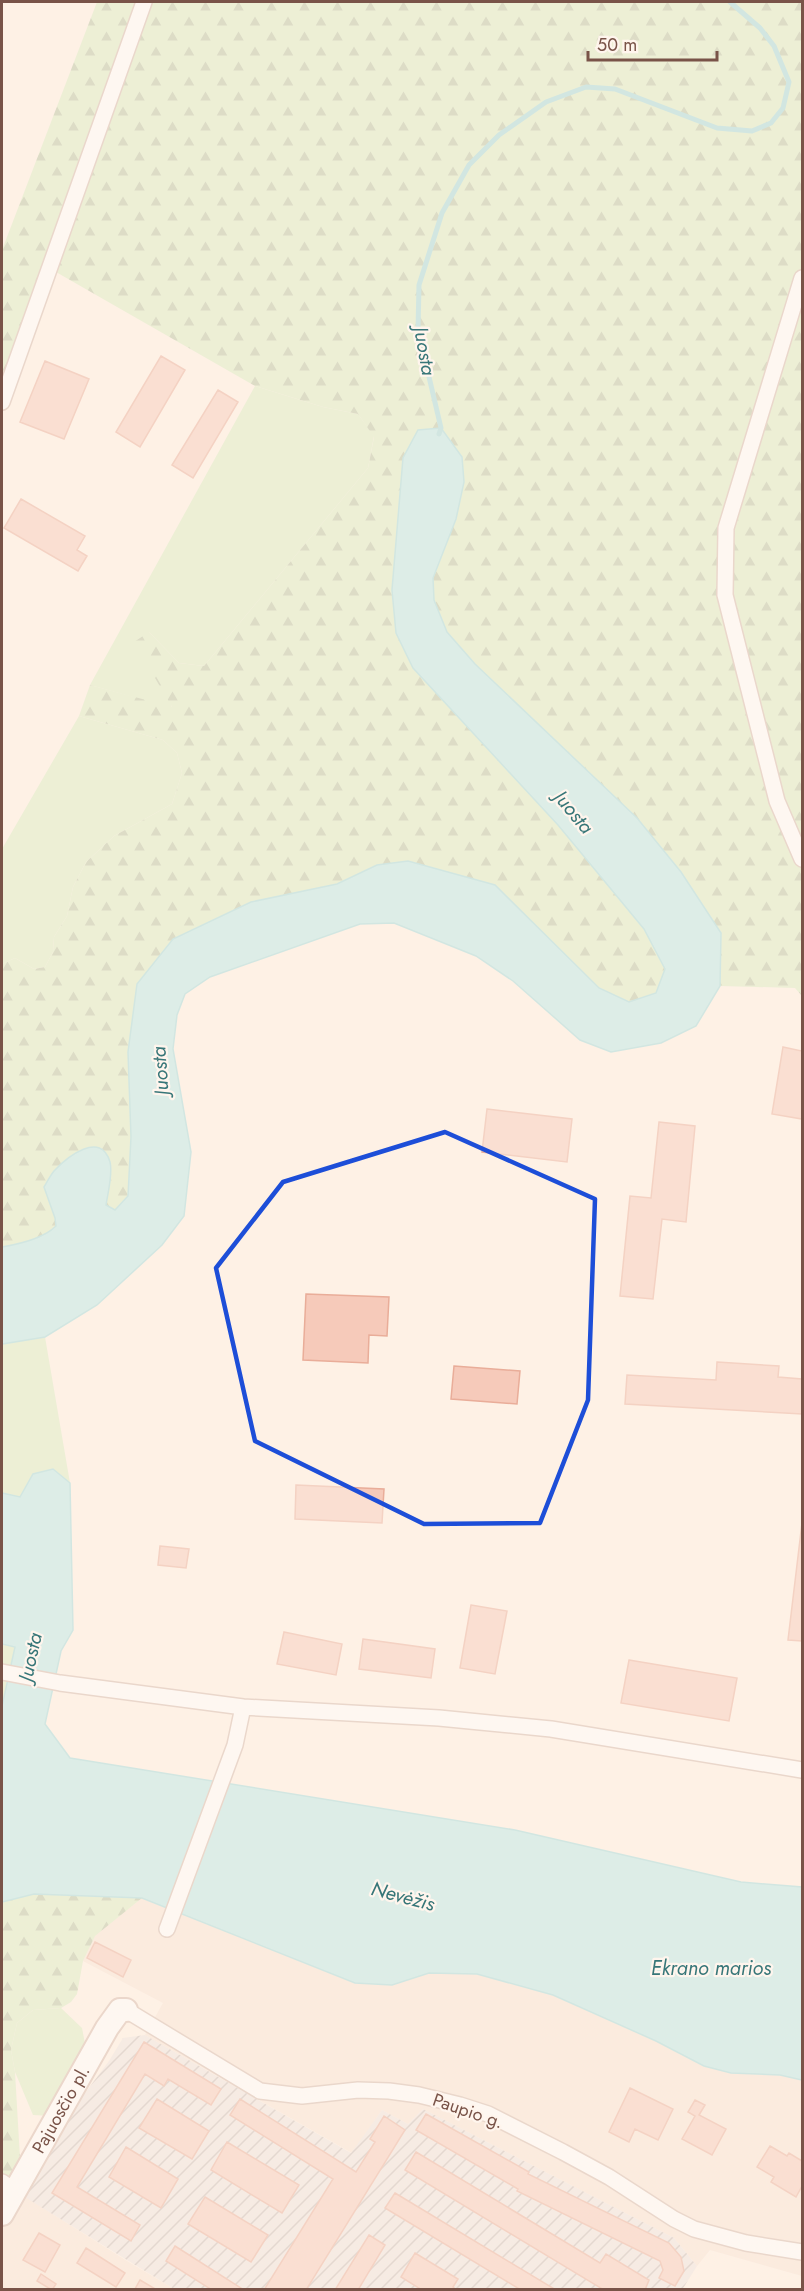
<svg xmlns="http://www.w3.org/2000/svg" width="804" height="2291" font-family="Jost,sans-serif">
<style>
.residential{fill:#f8e4d5}
.industrial{fill:url(#industrial-furrows)}
.green{fill:#d9edc2}
.forest{fill:url(#forest-firs)}
.water{fill:#b7e9e9;stroke:#9ddadc;stroke-width:1.5}
.lines{fill:none;stroke-linecap:round;stroke-linejoin:round}
.stream{stroke:#9ddadc;stroke-width:5}
.building{fill:#f6caba;stroke:#e9ad99;stroke-width:1.5}
.minor-casing{stroke:#d3b9ac;stroke-width:18}
.secondary-casing{stroke:#d6b8aa;stroke-width:26}
.minor{stroke:#fff;stroke-width:15}
.secondary{stroke:#fff;stroke-width:22}
.marked{fill:none;stroke:#1d4ed8;stroke-width:4.5;stroke-linejoin:round}
.labels{text-anchor:middle;stroke-width:4.5;stroke-linejoin:round;paint-order:stroke}
.street-label{font-size:18px;fill:#795348;stroke:#fff5ed}
.water-label{font-size:20px;font-style:italic;fill:#377678;stroke:#fff5ed}
</style>
<defs>
<pattern id="industrial-furrows" width="10" height="10" patternUnits="userSpaceOnUse" patternTransform="scale(1.5)"><rect width="10" height="10" fill="#eee4df"/><path d="M-1 1l2-2M0 10L10 0M9 11l2-2" fill="none" stroke="#c6bbb7"/></pattern>
<pattern id="forest-firs" width="22" height="20" patternUnits="userSpaceOnUse" patternTransform="scale(1.5)"><rect width="22" height="20" fill="#d9edc2"/><path d="M5 1l3.5 6h-7zM16 11l3.5 6h-7z" fill="#b5c3a0"/></pattern>
</defs>
<rect width="100%" height="100%" fill="#fef1e5"/>
<path class="residential" d="M142 1898 355 1983 392 1985 429 1973 477 1974 553 1995 656 2041 704 2066 731 2073 780 2075 802 2080V2276L710 2250 697 2266 674 2238 423 2109 408 2124 382 2110 352 2153 145 2035 163 2003 83 1961 95 1935Z
M2 2182 127 2261 174 2289H2Z"/>
<path class="industrial" d="M145 2035 351 2153 382 2110 408 2124 423 2109 674 2238 697 2266 682 2290 174 2289 15 2191 32 2164 109 2061 123 2038Z"/>
<path class="green" d="M255 386 323 407 358 414 374 436 368 468 204 666 179 663 149 632 172 708 90 685Z
M79 716 163 740 177 753 182 773 172 804 114 836 86 862 73 887 67 916 54 937 53 952 45 967 34 969 15 958 2 964V849Z
M45 1337 70 1483 53 1469 33 1474 20 1497 2 1493V1344Z
M2 1644 15 1646 2 1706Z
M61 2008 82 2028 87 2054 52 2116 33 2115 15 2072 11 2050 17 2023 33 2010Z"/>
<path class="forest" d="M97 2H802V996L795 988 720 986 721 933 681 872 637 818 475 664 447 632 434 600 433 578 456 519 392 590 558 825 644 929 665 969 656 993 629 1002 599 988 495 885 377 865 337 884 251 902 173 939 131 1137 128 1196 115 1210 106 1205 111 1165 44 1187 55 1218 56 1226C43 1239 19 1244 2 1247V964L15 958 34 969 45 967 53 952 54 937 67 916 73 887 86 862 114 836 172 804 182 773 177 753 163 740 79 716 90 685 172 707 134 642 149 632 179 663 204 666 368 468 374 437 358 414 323 407 255 386 49 268 2 388V250Z
M34 1894 142 1898 95 1936 83 1961 77 1994 71 2002 61 2008 33 2010 17 2023 11 2050 15 2072 20 2158 28 2170 2 2182V1902Z"/>
<path class="water" d="M441 428 462 457 464 482 456 519 433 578 434 600 447 632 475 664 637 818 681 872 721 933 720 986 696 1026 661 1043 611 1052 580 1040 513 981 476 956 394 923 360 924 210 977 185 994 177 1015 173 1049 191 1152 184 1216 162 1245 97 1305 45 1337 2 1344V1247C19 1244 43 1239 56 1226L55 1218 44 1187C47 1182 50 1176 54 1171 67 1157 101 1130 110 1162 113 1174 108 1192 106 1205L115 1210 128 1196 131 1137 128 1052 137 984 173 939 251 902 337 884 377 865 408 861 495 885 599 988 629 1002 656 993 665 969 644 929 558 825 413 668 396 633 392 590 403 458 418 430Z
M53 1469 70 1483 73 1630 61 1651 45 1724 70 1758 515 1830 741 1882 802 1887V2080L780 2075 731 2073 704 2066 656 2041 553 1995 477 1974 429 1973 392 1985 355 1983 142 1898 34 1894 2 1902V1706L15 1647 2 1644V1493L20 1497 33 1474Z"/>
<g class="lines">
<path class="stream" d="M439 434 441 428 418 330 419 285 442 213 469 165 499 135 546 102 586 87 615 89 717 128 752 131 771 123 783 108 789 82 774 46 760 28 730 2"/>
</g>
<path class="building" d="M161 356 185 370 140 447 116 432Z
M45 361 89 379 64 439 20 422Z
M218 390 238 402 193 478 172 465Z
M21 499 85 536 77 550 87 556 78 571 4 528Z
M783 1047 802 1051V1119L772 1114Z
M487 1109 572 1119 567 1162 482 1152Z
M659 1122 695 1126 686 1222 662 1219 653 1299 620 1296 630 1196 651 1198Z
M306 1294 389 1297 387 1336 369 1335 368 1363 303 1360Z
M717 1362 779 1366 778 1377 802 1379V1414L625 1404 627 1375 716 1380Z
M454 1366 520 1371 517 1404 451 1399Z
M296 1485 384 1489 382 1523 295 1519Z
M802 1523V1641L788 1640Z
M160 1546 189 1549 186 1568 158 1565Z
M471 1605 507 1611 495 1674 460 1668Z
M284 1632 342 1644 336 1675 277 1664Z
M363 1639 435 1649 431 1678 359 1669Z
M629 1660 737 1678 729 1721 621 1703Z
M95 1942 131 1960 123 1977 87 1958Z
M144 2042 221 2089 211 2105 168 2079 164 2086 145 2074 77 2187 140 2225 131 2241 52 2193Z
M630 2088 673 2109 658 2140 635 2129 629 2142 609 2132Z
M157 2099 209 2131 192 2159 139 2128Z
M240 2099 356 2172 375 2142 370 2139 384 2116 405 2130 306 2290H264L333 2179 230 2115Z
M695 2100 705 2105 699 2115 726 2129 712 2155 682 2139 695 2116 688 2112Z
M426 2114 529 2172 528 2174 669 2243 681 2257 684 2271 675 2286 659 2278 663 2270 660 2261 517 2191 518 2189 416 2130Z
M227 2142 299 2185 282 2213 211 2170Z
M770 2146 787 2156 789 2153 802 2161V2186L796 2197 771 2182 774 2177 757 2167Z
M126 2147 178 2179 161 2208 109 2177Z
M416 2152 600 2263 606 2254 649 2280 645 2290H604L405 2170Z
M395 2193 556 2290H521L385 2208Z
M205 2197 268 2235 251 2262 188 2224Z
M39 2233 60 2245 45 2272 23 2260Z
M369 2235 385 2245 358 2290H335Z
M175 2246 244 2290H212L166 2261Z
M86 2248 125 2273 116 2287 77 2263Z
M415 2253 458 2279 453 2287 456 2290H422L401 2277Z
M41 2274 56 2284 52 2290 37 2281Z
M140 2280 157 2290H136L135 2289Z"/>
<g class="lines">
<g class="minor-casing">
<path id="minor" d="M802 278 726 528 725 595 777 801 802 859
M2 402 144 2
M2 1672 60 1683 243 1707 235 1745 167 1929
M243 1707 439 1718 551 1729 802 1770
M126 2010 260 2091 302 2096 358 2090 389 2091 419 2095 460 2105 488 2114 563 2152 609 2177 674 2219 694 2229 746 2243 802 2252
M2 2182 15 2191"/>
</g>
<g class="secondary-casing">
<g id="secondary">
<path id="s1" d="M2 2214 107 2028 120 2010H126"/>
</g>
</g>
<use href="#minor" class="minor"/>
<use href="#secondary" class="secondary"/>
</g>
<path d="M0 0H804V2291H0ZM445 1132 595 1199 588 1400 540 1523 424 1524 255 1441 216 1268 283 1182Z" fill="#fef1e5" fill-opacity=".55" fill-rule="evenodd"/>
<path class="marked" d="M445 1132 595 1199 588 1400 540 1523 424 1524 255 1441 216 1268 283 1182Z"/>
<g class="labels">
<g class="street-label">
<text dy="6" stroke="none"><textPath href="#s1" startOffset="120">Pajuosčio pl.</textPath></text>
<text transform="translate(468 2111) rotate(19)" y="6">Paupio g.</text>
</g>
<g class="water-label">
<text transform="translate(425 351) rotate(80)" y="7">Juosta</text>
<text transform="translate(574 812) rotate(50)" y="7">Juosta</text>
<text transform="translate(160 1071) rotate(-94)" y="7">Juosta</text>
<text transform="translate(30 1657) rotate(-78)" y="7">Juosta</text>
<text transform="translate(403 1896) rotate(15)" y="7">Nevėžis</text>
<text x="711" y="1975">Ekrano marios</text>
</g>
</g>
<rect width="804" height="2291" fill="none" stroke="#795348" stroke-width="6"/>
<path d="M588 51v9h129v-9" fill="none" stroke="#795348" stroke-width="3"/>
<text x="597" y="51" font-size="18" fill="#795348" stroke="#fff5ed" stroke-width="4.5" paint-order="stroke">50 m</text>
</svg>
